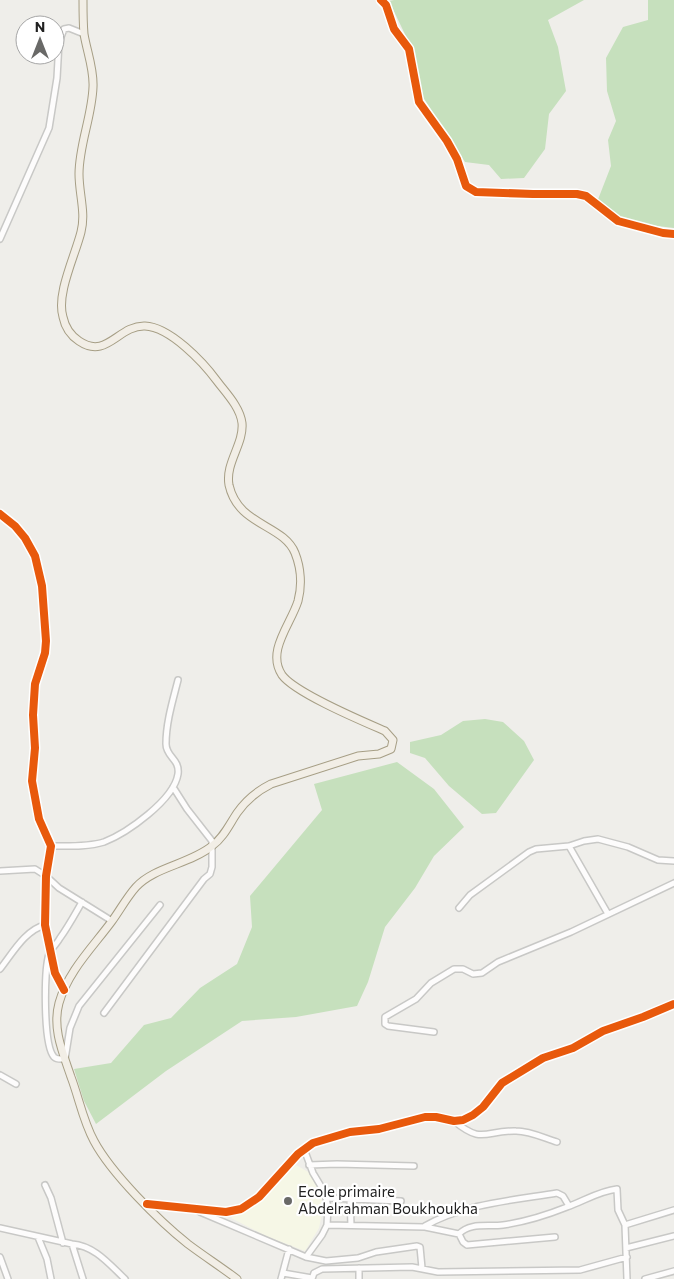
<svg xmlns="http://www.w3.org/2000/svg" width="674" height="1279" font-family="Commissioner,sans-serif">
<style>
.education{fill:#f6f7e6}
.forest{fill:#c6e0bd}
.lines{fill:none;stroke-linecap:round;stroke-linejoin:round}
.minor-casing{stroke:#c8c8c6;stroke-width:8}
.major-casing{stroke:#a69e85;stroke-width:9}
.minor{stroke:#fdfcfc;stroke-width:5}
.major{stroke:#f2eee6;stroke-width:7}
.cycleway-casing{stroke:#fff;stroke-width:11}
.cycleway{stroke:#e8590c;stroke-width:8}
.poi-dot{fill:#696967;stroke:#fff;stroke-width:2}
.labels{text-anchor:middle;stroke-width:4.5;stroke-linejoin:round;paint-order:stroke}
.poi-label{font-size:15px;fill:#212121;stroke:#fff;text-anchor:start}
</style>
<rect width="100%" height="100%" fill="#efeeea"/>
<path class="education" d="M296 1165 310 1173 321 1193 323 1209 319 1228 305 1251 266 1236 231 1218 277 1183Z"/>
<path class="forest" d="M394 0H584L548 20 558 47 566 91 549 114 545 149 524 178 501 179 489 165 465 162 417 88 414 53 389 1Z
M648 0H674V228L624 222 597 202 611 166 608 140 616 121 607 91 606 58 623 27 648 20Z
M485 719 503 722 524 741 534 760 496 813 482 814 449 786 425 758 410 753V742L441 735 463 721Z
M397 762 434 789 464 827 434 856 415 888 385 927 368 982 357 1006 296 1017 242 1021 166 1071 96 1124 84 1101 74 1069 111 1063 144 1025 171 1018 200 988 237 964 252 927 250 896 322 810 314 784Z"/>
<g class="lines">
<g class="minor-casing">
<path id="minor" d="M381 0 386 5 394 29 409 49 419 102 447 141 457 159 466 186 476 192 533 194H577L586 196 618 221 663 233 674 234
M0 239 49 128 57 78 59 42 64 29 69 28 84 34
M0 514 15 526 25 538 35 556 42 586 46 641 45 653 35 684 33 715 35 748 32 781 39 819 51 846 46 876 45 925 55 973 64 990
M51 846C68 846 88 847 104 842 127 833 174 800 178 774 180 759 166 757 166 744 166 722 173 700 178 680
M569 846 608 914
M0 871 35 869 46 876 59 888 112 921
M82 902C75 914 68 927 60 938 57 944 51 948 49 954 44 970 43 1045 54 1057 57 1060 61 1059 65 1059L70 1028 79 1006 160 905
M459 908 470 895 529 852 536 849 569 846 584 841 598 839 628 847 658 860 674 861
M0 969C12 954 25 930 45 925
M104 1013 204 879 210 874 212 867V841L187 809 173 787
M434 1032 388 1026 385 1024V1017L416 999 431 983 454 969H463L473 974 482 973 498 962 571 932 674 883
M0 1075 16 1084
M454 1121C483 1145 485 1130 516 1131 530 1131 544 1138 557 1142
M304 1149 313 1173 325 1193 328 1208 327 1225 322 1235 306 1257
M309 1165 337 1164 414 1166
M45 1185 51 1198 63 1243
M327 1198 401 1201
M350 1199 351 1225
M147 1204 226 1212 241 1209 259 1197 298 1154 313 1143 350 1132 379 1129 425 1117H436L454 1121 463 1120 473 1115 483 1107 502 1083 543 1058 573 1048 603 1031 643 1017 674 1004
M200 1212 306 1257 326 1261 358 1258 376 1252 417 1246 420 1247 422 1268
M327 1225 425 1227 459 1234 463 1242 467 1245 555 1237
M625 1225 674 1210
M425 1226C463 1204 514 1200 557 1193L563 1196 569 1206
M0 1228 72 1244C95 1246 109 1264 125 1279
M459 1234C470 1222 488 1227 503 1225 524 1222 547 1215 567 1207 584 1201 599 1191 617 1189L618 1210 625 1225 627 1279
M38 1237 47 1259 51 1279
M72 1244 83 1279
M626 1248 674 1236
M0 1257 8 1279
M283 1273 312 1278
M281 1279 289 1249
M312 1279 314 1273 322 1269 412 1267 438 1272 580 1270 627 1257
M359 1279V1268
M645 1279 674 1271"/>
</g>
<g class="major-casing">
<path id="major" d="M83 0C83 11 83 23 84 34 87 52 94 69 93 87 92 116 79 145 79 174 79 194 86 213 81 232 75 256 56 294 63 317 65 327 70 335 79 341 107 360 118 325 145 326 170 327 203 362 217 381 226 393 240 407 242 423 244 444 225 463 229 485 238 526 283 524 295 553 301 568 302 586 298 601 291 624 266 651 282 675 295 693 362 721 385 731L393 740 391 749 379 754 358 756 271 784C257 791 246 800 237 813 229 825 224 837 212 846 190 864 154 867 136 887 127 897 120 910 112 921 93 947 68 971 59 1003 52 1029 63 1053 71 1077 79 1098 83 1121 94 1141 111 1173 159 1221 188 1244 204 1256 221 1267 237 1279"/>
</g>
<use href="#minor" class="minor"/>
<use href="#major" class="major"/>
<g class="cycleway-casing">
<path id="cycleway" d="M381 0 386 5 394 29 409 49 419 102 447 141 457 159 466 186 476 192 533 194H577L586 196 618 221 663 233 674 234
M0 514 15 526 25 538 35 556 42 586 46 641 45 653 35 684 33 715 35 748 32 781 39 819 51 846 46 876 45 925 55 973 64 990
M147 1204 226 1212 241 1209 259 1197 298 1154 313 1143 350 1132 379 1129 425 1117H436L454 1121 463 1120 473 1115 483 1107 502 1083 543 1058 573 1048 603 1031 643 1017 674 1004"/>
</g>
<use href="#cycleway" class="cycleway"/>
</g>
<circle class="poi-dot" cx="288" cy="1201" r="5"/>
<g class="labels">
<g class="poi-label">
<text x="298" y="1197">Ecole primaire<tspan x="298" dy="17">Abdelrahman Boukhoukha</tspan></text>
</g>
</g>
<g transform="translate(40 40)"><circle r="24" fill="#ffffff" stroke="#a6a6a6"/>
<path d="M0-4L9 19L0 12L-9 19Z" fill="#696967"/>
<text y="-8" font-size="14" font-weight="bold" text-anchor="middle" fill="#212121">N</text>
</g>
</svg>
